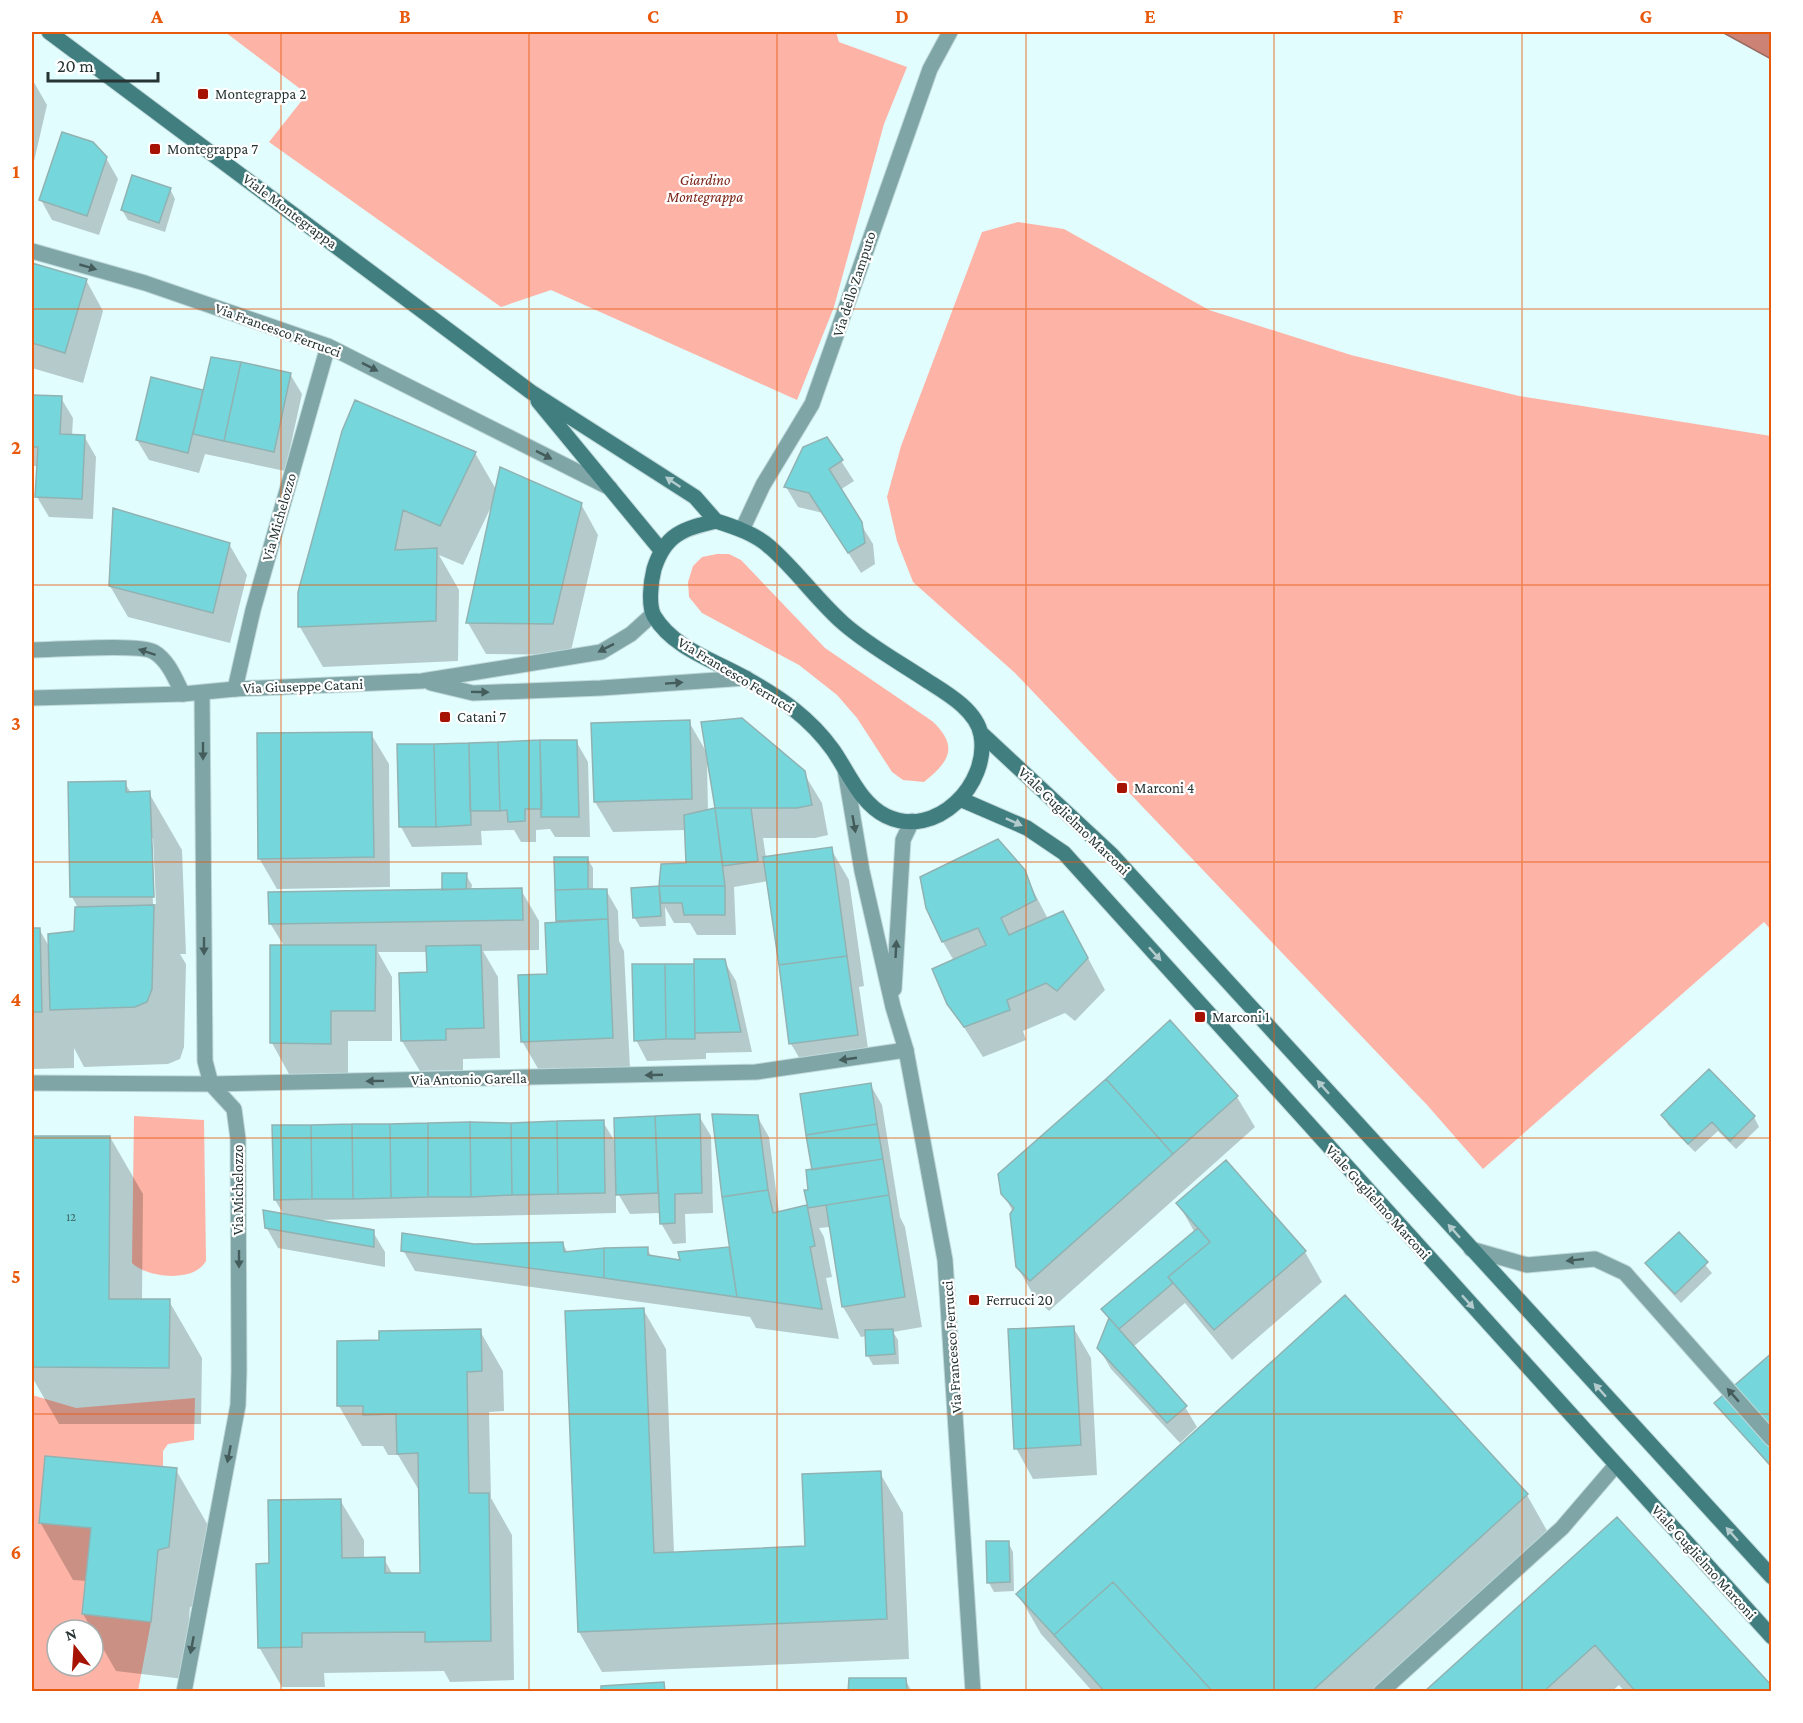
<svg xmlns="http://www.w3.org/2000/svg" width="1803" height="1723" font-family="'Crimson Pro',serif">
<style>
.green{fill:#fdb4a6;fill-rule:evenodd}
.water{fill:#cc8376;stroke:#9a6b62;stroke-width:1.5}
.shadow{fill:#0003;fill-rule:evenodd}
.building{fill:#75d7db;stroke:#91b2b3;stroke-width:1.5}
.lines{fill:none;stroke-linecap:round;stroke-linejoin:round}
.service-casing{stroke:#c0d9da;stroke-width:17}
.minor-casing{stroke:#c0d9da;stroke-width:17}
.tertiary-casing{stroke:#c0d9da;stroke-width:17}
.secondary-casing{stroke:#c0d9da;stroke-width:17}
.service{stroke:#7fa5a7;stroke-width:15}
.minor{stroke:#7fa5a7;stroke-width:15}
.tertiary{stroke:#7fa5a7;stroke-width:15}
.secondary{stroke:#417e80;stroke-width:15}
.oneway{fill:#455c5c}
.oneway2{fill:#b3cbcc}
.grid{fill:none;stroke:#e8590c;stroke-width:1.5;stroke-opacity:0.55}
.poi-dot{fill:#a61302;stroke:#fff;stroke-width:2}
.labels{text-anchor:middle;stroke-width:4.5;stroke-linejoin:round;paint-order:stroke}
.number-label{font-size:12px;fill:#3a5d5e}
.poi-label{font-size:15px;fill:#263434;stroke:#fff;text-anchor:start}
.park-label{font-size:15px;font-style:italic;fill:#7c2519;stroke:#fff}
.street-label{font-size:15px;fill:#263434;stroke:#fff}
.neatline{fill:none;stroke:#e8590c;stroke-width:2}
.grid-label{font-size:20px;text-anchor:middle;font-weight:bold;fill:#e8590c}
</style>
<rect width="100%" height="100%" fill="#e2fdfe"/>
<path class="green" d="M225 32H836L839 42 907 67 884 124 834 307 797 400 551 290 501 307 269 142 307 94Z
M1018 222 1064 229 1209 310 1351 355 1519 396 1771 436V930L1764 922 1483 1169 1428 1106 1015 673 913 582 897 541 887 497 901 446 982 232Z
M717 554H729L741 560 825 648 932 721C959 746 950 761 924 782L903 780 892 772 857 718 837 695 799 665 702 613 689 597 688 582 693 566 702 557Z
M134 1116 204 1120 206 1261C194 1283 147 1278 132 1263Z
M32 1395 76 1408 195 1398 194 1440 168 1444 163 1451V1467L45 1457 39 1523 91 1528 82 1614 151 1622 138 1691H32ZM57 1630H93V1666H57Z"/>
<path class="water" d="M1722 32H1771V59Z"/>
<path class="shadow" d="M32 79 47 105 32 170Z
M106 158 118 179 99 235 52 220 41 200Z
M170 189 175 199 165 232 128 220 122 210Z
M32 265 86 280 103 311 83 383 32 368Z
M290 374 302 394 285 471 205 454 199 473 149 460 137 440 152 379 205 392Z
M32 396 61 398 73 418 72 436H84L96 457 93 519 49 517 37 497 38 466H32Z
M827 439 854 481 840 490 873 544 875 564 861 573 823 513 798 507 786 487Z
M475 453 497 491 581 504 598 535 570 655 486 654 468 623 492 505 463 565 439 555 459 590 458 661 323 667 300 627 299 592Z
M229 544 247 575 230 643 128 617 110 586Z
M689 722 707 753 803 772 822 803 828 835 815 838H763L766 858 831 849 849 880 864 986 859 987 869 1055 803 1064 791 1044 768 881 734 887 736 935H697L690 923H674L665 907 666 926 640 927 634 917 632 889 661 887 687 864 686 830 613 832 595 802ZM707 763 716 809 708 811Z
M371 734 389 764 390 887 277 889 259 858Z
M576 741 588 762 590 837H555L550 829 536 830V842H521L514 830 481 831 482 845 412 847 401 827 398 746Z
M125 783 131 793H149L182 850 186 954H180L186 964 184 1047 180 1059 168 1064 84 1067 74 1048V1068L32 1069V929H39L50 948 77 930 78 908 72 897ZM150 838H153L156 904H153Z
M587 858 593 868V891L606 890 618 911 619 941 624 951 630 1068 540 1072 522 1041 548 976 560 924 558 920Z
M1023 871 1048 919 1080 943 1105 990 1075 1021 1065 1013 1023 1031 1026 1040 983 1057 949 1004 954 961 943 942Z
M466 875 472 885 471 891 521 890 539 921V950L483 951 498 977 500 1058 463 1059V1070L420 1071 402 1041 428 973V952H378L392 977V1041H348V1074H289L272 1043V946H284L270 923 443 891Z
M724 961 736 981 752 1052 706 1053V1059L647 1061 636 1040 634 965H696Z
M870 1084 882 1105 900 1217 905 1227 922 1327 893 1332 898 1340 899 1364 873 1365 868 1356 867 1336 861 1337 843 1307 830 1227 819 1228 824 1237 832 1277 826 1278 839 1339 756 1328 750 1317 415 1271 403 1250 563 1244 568 1253 647 1249 652 1257 682 1262 728 1249 732 1256 757 1116 769 1137 779 1213 809 1206 813 1171Z
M1237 1097 1255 1127 1049 1311 1035 1298 1017 1266 1013 1212 1003 1193Z
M1663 1115 1754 1117 1759 1127 1736 1149 1718 1131 1695 1152 1668 1125Z
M699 1116 711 1136 713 1213 685 1214 686 1243 673 1244 661 1223 660 1213 630 1214 616 1190V1213L317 1220 373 1232 385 1252V1267L278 1248 266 1227 284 1215 275 1200 603 1122 617 1145 616 1119Z
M32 1137H110L143 1194 142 1301H169L202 1358 201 1424H59L32 1377Z
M1178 1203 1305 1252 1322 1282 1232 1360 1185 1303 1133 1347 1185 1407 1197 1427 1180 1443 1111 1369 1099 1348 1110 1321 1103 1309 1195 1233Z
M1679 1234 1712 1273 1681 1303 1653 1273 1647 1263Z
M1345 1297 1527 1495 1550 1536 1378 1692H1093L1041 1634 1018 1594Z
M643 1309 666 1349 674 1553 806 1548 880 1473 903 1513 909 1659 602 1672 579 1632Z
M1073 1327 1091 1358 1097 1475 1033 1479 1016 1448Z
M480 1331 503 1371 504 1411 489 1412 491 1498 512 1535 514 1680 450 1682 444 1671 324 1673 325 1687H282L259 1647 271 1565 340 1500 364 1540V1559H384L393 1575 421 1574 420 1492 398 1455H388L383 1446H362L339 1406 381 1341Z
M1772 1355V1469L1716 1403Z
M176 1470 209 1527 202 1604 190 1607 184 1679 116 1671 83 1614 87 1581 73 1580 40 1522Z
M1617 1519 1772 1692H1625L1619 1685 1611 1692H1427Z
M1008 1542 1013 1552 1014 1591 994 1592 989 1583Z
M905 1679 912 1692H849Z"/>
<path class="building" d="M62 132 93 142 107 157 87 216 39 200Z
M132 175 171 188 159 223 121 210Z
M32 263 87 279 65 353 32 343Z
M211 357 241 362 224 441 193 434Z
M241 362 291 373 274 452 224 441Z
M151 377 203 390 188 453 136 440Z
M32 395 62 396 60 434 85 435 82 499 35 497 38 447H32Z
M355 400 476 452 440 526 403 510 395 550 437 548 436 621 298 627V592L342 431Z
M827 437 843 460 829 469 862 522 865 543 848 553 809 493 784 487 803 447Z
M500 467 582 503 553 624 466 623Z
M113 508 230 543 213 613 109 586Z
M742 718 805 771 812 805 797 808H715L701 722Z
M690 720 692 799 594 802 591 723Z
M372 732 374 857 258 859 257 733Z
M540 740H577L579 817H541Z
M540 740 542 809H525V821L508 822 507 810 500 811 498 742Z
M498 742 500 811H470L469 743Z
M469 743 471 825 436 827 434 744Z
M397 744H434L436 827H399Z
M126 781V792L150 791 154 897H70L68 782Z
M715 808H751L758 861 723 866Z
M715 808 725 886H659L661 864 686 863 684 815Z
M998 839 1025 870 1036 900 1001 918 1009 935 1063 911 1088 958 1057 991 1046 983 1007 1000 1010 1010 964 1027 947 1004 932 969 986 945 978 928 942 942 926 908 920 877Z
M832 847 847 956 779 965 763 857Z
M554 857H588V889L555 890Z
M442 873H467L466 889 442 890Z
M659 886 661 916 633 918 631 888Z
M659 886H725V915H684L682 903H661Z
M522 888 523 920 269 924 268 892Z
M588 889H607L608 919 556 921 555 890Z
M154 905 152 989 147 1002 135 1007 50 1010 48 934 74 931 75 907Z
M608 919 613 1038 521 1042 518 975 547 974 545 923Z
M32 928H40L42 1012H32Z
M270 945H376L375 1011H331V1044L270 1043Z
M481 945 484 1028 446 1029V1040L401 1041 399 973 427 972 426 946Z
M847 956 858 1035 789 1044 779 965Z
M694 959H725L741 1032 695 1033Z
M632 964H665L666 1039 634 1041Z
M665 964H694L695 1039H666Z
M1170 1020 1238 1096 1173 1154 1106 1079Z
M1709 1069 1755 1116 1730 1141 1712 1122 1688 1144 1661 1115Z
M1106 1079 1173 1154 1030 1281 1016 1267 1010 1214 1014 1208 1001 1194 998 1174Z
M871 1083 877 1124 806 1135 800 1094Z
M700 1114 702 1193 675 1194V1223L660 1224 655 1116Z
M712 1114 758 1115 768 1190 722 1197Z
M655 1116 658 1193 616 1195 614 1118Z
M604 1120 605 1193 558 1194 557 1121Z
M557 1121 558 1194 512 1195 511 1123Z
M470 1122 511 1123 512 1195 471 1197Z
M470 1122 471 1197H428V1123Z
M428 1123V1197L391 1198 390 1124Z
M352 1124 353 1199H312L311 1125Z
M352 1124H390L391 1198 353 1199Z
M877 1124 883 1159 812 1170 806 1135Z
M272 1125H311L312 1199 274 1200Z
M32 1136H110L109 1299H170L169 1368 32 1367Z
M883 1159 889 1195 808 1208 804 1190H808L806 1170Z
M1226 1160 1306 1251 1214 1330 1168 1277 1210 1242 1176 1203Z
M768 1190 773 1213 807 1205 815 1246 810 1247 822 1309 737 1297 722 1197Z
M889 1195 905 1297 842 1307 826 1205Z
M263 1210 374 1230V1247L265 1228Z
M1198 1228 1210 1242 1168 1277 1173 1283 1119 1329 1101 1309Z
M1679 1232 1708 1262 1675 1294 1645 1263Z
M402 1233 474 1244 563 1242 564 1252 604 1248V1278L401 1251Z
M648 1247V1255L680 1260 678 1252 729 1247 737 1297 604 1278V1248Z
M1345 1295 1528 1494 1311 1692H1213L1113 1582 1054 1635 1016 1594Z
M644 1308 654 1553 805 1546 802 1474 881 1471 887 1619 578 1632 565 1311Z
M1109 1318 1187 1406 1167 1423 1097 1348Z
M1074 1326 1081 1445 1014 1449 1008 1329Z
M481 1329 482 1371 467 1372 469 1493H489L491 1641 425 1642V1632L302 1633V1647L258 1648 256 1564 269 1563 268 1500 341 1499 342 1558 385 1557V1573H420L418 1453 397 1454 396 1414 363 1415V1406H337V1341L379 1340V1331Z
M893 1329 895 1354 866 1356 865 1330Z
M1772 1353V1467L1714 1403Z
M45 1456 177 1468 169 1547 158 1550 151 1622 82 1614 91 1528 39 1523Z
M1617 1517 1772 1686V1692H1636L1595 1645 1543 1692H1424Z
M986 1541H1009L1010 1582 987 1583Z
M1113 1582 1213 1692H1105L1054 1635Z
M849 1678H906L907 1692H848Z
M664 1682 665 1692H601V1686Z"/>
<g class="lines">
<g class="service-casing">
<path id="service" d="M1471 1249 1527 1265 1595 1259 1625 1273 1772 1439
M1381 1692 1562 1528 1616 1465"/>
</g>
<g class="minor-casing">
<path id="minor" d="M32 251 145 283 328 346 610 488
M742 530 763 485 812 404 930 69 950 32
M32 650C53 650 140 643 154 652 169 661 175 679 183 694
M235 689 253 610 328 346
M32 1083 211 1084 756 1072 906 1050
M184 1692 238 1405 239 1371 238 1139 234 1109 211 1084 205 1061 202 693"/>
</g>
<g class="tertiary-casing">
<path id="tertiary" d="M431 683 473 693 601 688 746 678
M32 698 183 694 235 689 422 681 601 652 631 634 653 614
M845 770 862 871 893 1007 906 1050 945 1260 973 1692
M894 989 903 840 912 821"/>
</g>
<g class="secondary-casing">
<path id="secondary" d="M49 32 531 392 695 497 716 521
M538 401 660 549
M716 521C735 527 756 534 771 548 797 571 817 600 843 623 869 646 901 663 929 682 948 694 977 711 981 735 990 784 936 840 886 816 860 803 849 773 833 750 810 718 781 698 747 679 714 660 674 649 654 616 648 605 651 581 654 569 665 534 683 529 716 521Z
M981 733 1112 855 1772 1577
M960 799 1027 828 1064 853 1772 1637"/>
</g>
<use href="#service" class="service"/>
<use href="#minor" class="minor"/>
<use href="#tertiary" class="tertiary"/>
<use href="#secondary" class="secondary"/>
</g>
<defs><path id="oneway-solid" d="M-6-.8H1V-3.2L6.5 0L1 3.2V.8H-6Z" transform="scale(1.5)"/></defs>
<g class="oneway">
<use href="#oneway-solid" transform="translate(88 267) rotate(16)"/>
<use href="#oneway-solid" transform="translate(370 367) rotate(27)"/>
<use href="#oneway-solid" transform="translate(544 455) rotate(27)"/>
<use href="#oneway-solid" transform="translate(606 648) rotate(153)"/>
<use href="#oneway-solid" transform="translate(147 652) rotate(-162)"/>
<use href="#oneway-solid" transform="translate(674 683) rotate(-4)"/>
<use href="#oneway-solid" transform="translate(480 692) rotate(1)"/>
<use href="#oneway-solid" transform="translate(203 751) rotate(90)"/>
<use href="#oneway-solid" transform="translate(854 824) rotate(80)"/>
<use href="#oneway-solid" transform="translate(204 946) rotate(90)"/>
<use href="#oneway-solid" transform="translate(896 949) rotate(-87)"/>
<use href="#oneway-solid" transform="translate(848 1059) rotate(172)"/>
<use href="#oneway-solid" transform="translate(654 1075) rotate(178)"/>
<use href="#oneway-solid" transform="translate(375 1081) rotate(179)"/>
<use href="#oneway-solid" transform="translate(239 1259) rotate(90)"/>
<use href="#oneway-solid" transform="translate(1575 1260) rotate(174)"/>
<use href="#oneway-solid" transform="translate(1733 1395) rotate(-131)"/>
<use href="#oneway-solid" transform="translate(229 1454) rotate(101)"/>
<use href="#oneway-solid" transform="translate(192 1645) rotate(101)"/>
</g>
<g class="oneway2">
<use href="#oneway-solid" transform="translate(673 482) rotate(-146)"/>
<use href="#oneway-solid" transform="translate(1014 822) rotate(24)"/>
<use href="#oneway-solid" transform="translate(1155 954) rotate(48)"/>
<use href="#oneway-solid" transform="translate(1323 1087) rotate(-132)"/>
<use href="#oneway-solid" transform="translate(1454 1231) rotate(-132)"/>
<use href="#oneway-solid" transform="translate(1468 1302) rotate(48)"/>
<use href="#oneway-solid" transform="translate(1600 1390) rotate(-132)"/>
<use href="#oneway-solid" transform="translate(1732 1534) rotate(-132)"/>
</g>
<path class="grid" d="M281 32V1692M529 32V1692M777 32V1692M1026 32V1692M1274 32V1692M1522 32V1692M32 309H1772M32 585H1772M32 862H1772M32 1138H1772M32 1414H1772"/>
<g class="poi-dot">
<rect x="197" y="88" width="12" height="12" rx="3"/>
<rect x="149" y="143" width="12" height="12" rx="3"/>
<rect x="439" y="711" width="12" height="12" rx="3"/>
<rect x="1116" y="782" width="12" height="12" rx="3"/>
<rect x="1194" y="1011" width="12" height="12" rx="3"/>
<rect x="968" y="1294" width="12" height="12" rx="3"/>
</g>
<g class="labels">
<g class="number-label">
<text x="71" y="1221">12</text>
</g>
<g class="poi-label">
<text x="215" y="99">Montegrappa 2</text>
<text x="167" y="154">Montegrappa 7</text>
<text x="457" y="722">Catani 7</text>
<text x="1134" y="793">Marconi 4</text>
<text x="1212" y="1022">Marconi 1</text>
<text x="986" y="1305">Ferrucci 20</text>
</g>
<g class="park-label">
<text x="705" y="185">Giardino<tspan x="705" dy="17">Montegrappa</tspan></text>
</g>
<g class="street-label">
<text transform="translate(290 211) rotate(37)" y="5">Viale Montegrappa</text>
<text transform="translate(854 284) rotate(-72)" y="5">Via dello Zamputo</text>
<text transform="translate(278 330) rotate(20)" y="5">Via Francesco Ferrucci</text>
<text transform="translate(279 517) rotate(-74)" y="5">Via Michelozzo</text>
<text transform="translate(736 675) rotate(31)" y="5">Via Francesco Ferrucci</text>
<text transform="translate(303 686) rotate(-2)" y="5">Via Giuseppe Catani</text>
<text transform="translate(1074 821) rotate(44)" y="5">Viale Guglielmo Marconi</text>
<text transform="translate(469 1079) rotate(-1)" y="5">Via Antonio Garella</text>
<text transform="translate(238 1190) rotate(-90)" y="5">Via Michelozzo</text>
<text transform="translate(1378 1202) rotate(48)" y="5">Viale Guglielmo Marconi</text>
<text transform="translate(952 1347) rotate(-94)" y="5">Via Francesco Ferrucci</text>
<text transform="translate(1704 1562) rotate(48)" y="5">Viale Guglielmo Marconi</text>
</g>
</g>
<rect width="1803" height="1723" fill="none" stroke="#ffffff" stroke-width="66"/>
<g transform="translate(75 1648) rotate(343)"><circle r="28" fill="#ffffff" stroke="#a8aeae" stroke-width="1.5"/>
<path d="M0-4.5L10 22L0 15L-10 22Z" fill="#a61302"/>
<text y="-9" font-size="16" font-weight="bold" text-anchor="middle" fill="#263434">N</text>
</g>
<path d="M48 72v9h110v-9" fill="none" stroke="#263434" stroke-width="3"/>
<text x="57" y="72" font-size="18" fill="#263434" stroke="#ffffff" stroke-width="4.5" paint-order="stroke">20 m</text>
<rect x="33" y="33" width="1737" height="1657" class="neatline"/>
<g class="grid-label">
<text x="157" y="23">A</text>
<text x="405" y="23">B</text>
<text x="653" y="23">C</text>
<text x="902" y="23">D</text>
<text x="1150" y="23">E</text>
<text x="1398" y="23">F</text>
<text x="1646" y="23">G</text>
<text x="16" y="178">1</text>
<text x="16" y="454">2</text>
<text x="16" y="730">3</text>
<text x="16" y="1006">4</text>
<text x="16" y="1283">5</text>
<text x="16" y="1559">6</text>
</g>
</svg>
